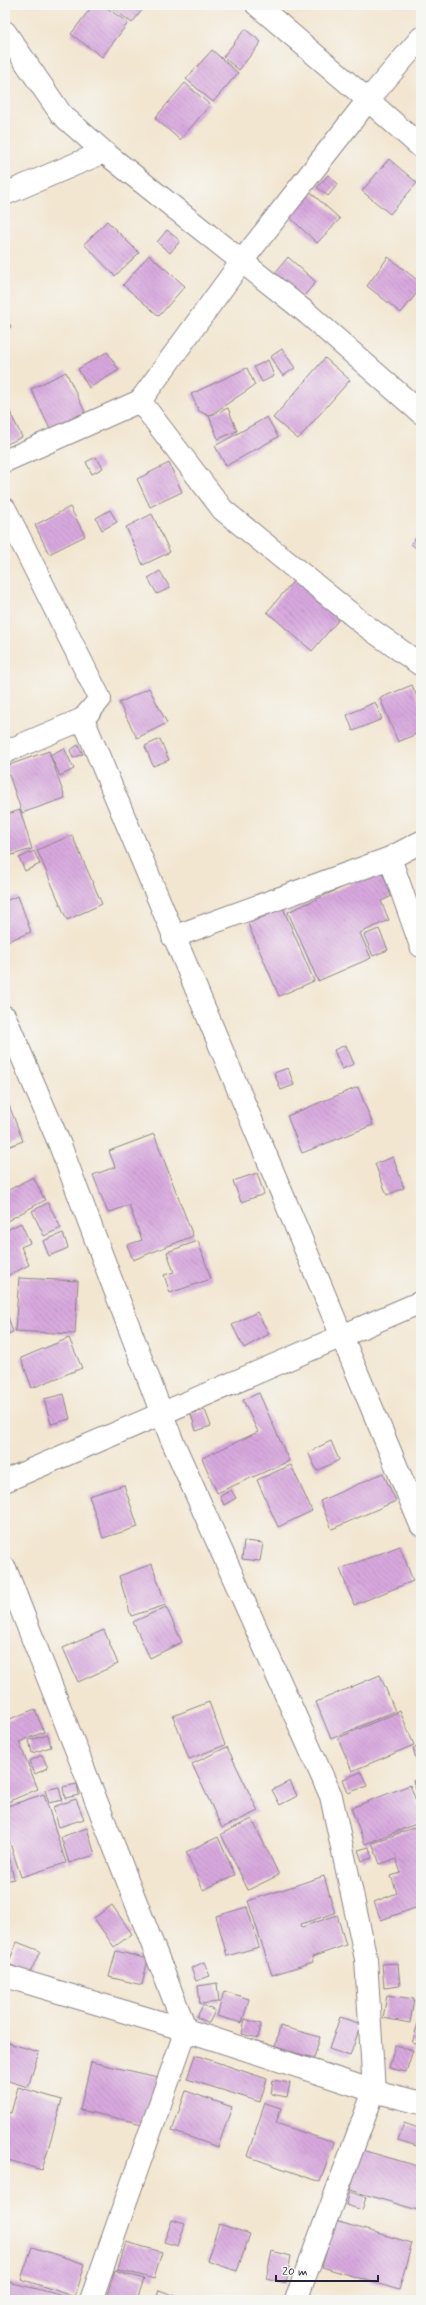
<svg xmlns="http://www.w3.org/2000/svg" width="426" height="2305" font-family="Mynerve,sans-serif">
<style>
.building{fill:url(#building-back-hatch)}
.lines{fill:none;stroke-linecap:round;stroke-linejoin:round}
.minor-casing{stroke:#8a8486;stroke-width:24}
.minor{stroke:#fff;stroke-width:22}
</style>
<defs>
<pattern id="building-back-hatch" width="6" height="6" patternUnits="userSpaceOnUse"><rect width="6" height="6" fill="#d7a7dd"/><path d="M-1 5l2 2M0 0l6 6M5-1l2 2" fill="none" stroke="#b88fbf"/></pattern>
</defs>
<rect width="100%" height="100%" fill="#f6f6f2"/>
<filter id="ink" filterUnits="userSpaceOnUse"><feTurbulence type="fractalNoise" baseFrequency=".025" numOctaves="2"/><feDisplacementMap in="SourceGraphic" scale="8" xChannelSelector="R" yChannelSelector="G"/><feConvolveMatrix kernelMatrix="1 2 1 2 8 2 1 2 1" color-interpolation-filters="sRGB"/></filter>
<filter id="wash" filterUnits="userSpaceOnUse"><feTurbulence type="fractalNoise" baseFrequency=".012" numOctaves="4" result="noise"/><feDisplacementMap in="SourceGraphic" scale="16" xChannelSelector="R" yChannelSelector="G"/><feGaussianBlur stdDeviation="0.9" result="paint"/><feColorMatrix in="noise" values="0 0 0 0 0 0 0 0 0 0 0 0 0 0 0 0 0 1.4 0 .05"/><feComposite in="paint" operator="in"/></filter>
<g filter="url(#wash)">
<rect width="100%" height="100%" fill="#f2e6d0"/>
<g id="blocks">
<path class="building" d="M93 5H103L128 23 102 57 71 34Z
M108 5H146L132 23Z
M245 29 261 42 239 70 223 57Z
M212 50 238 73 213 102 186 79Z
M185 83 210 105 180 140 155 118Z
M389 159 417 183 390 214 362 191Z
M328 175 338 184 328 196 317 187Z
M308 190 340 219 317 243 286 214Z
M107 221 139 253 115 276 84 244Z
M167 230 180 241 170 253 157 242Z
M149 255 185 286 159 316 123 285Z
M288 257 316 282 303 297 275 273Z
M388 257 421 283V288L401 313 367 286Z
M5 315 11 327 5 330Z
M282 349 295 368 283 376 270 357Z
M107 352 119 370 89 388 78 369Z
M325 358 350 380 298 439 273 418Z
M268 360 274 376 262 382 254 367Z
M247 368 255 385 209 416 199 411 191 394Z
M66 372 85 412 50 429 31 389Z
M5 402 22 437 5 445Z
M228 408 237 431 218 439 209 416Z
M267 417 278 437 226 466 215 446Z
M96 457 103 468 92 474 86 462Z
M169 463 182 492 150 507 137 479Z
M70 507 85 536 49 554 35 525Z
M110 510 117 522 102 530 96 518Z
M152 514 170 552 143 565 126 527Z
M421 532V552L411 544Z
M160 571 170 588 157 594 148 578Z
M296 578 341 617 312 651 267 612Z
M412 685 421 706V732L398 742 380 698Z
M149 688 167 723 137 738 119 703Z
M375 702 382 719 353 731 347 715Z
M160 739 169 760 153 766 145 746Z
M78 745 83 754 73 758 70 750Z
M64 748 74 769 60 776 50 755Z
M49 751 65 798 22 813 6 766Z
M20 810 32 849 5 857V815Z
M72 835 102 904 67 920 37 850Z
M34 851 40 864 25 871 19 858Z
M381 870 392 896 381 901 389 920 360 933 371 958 318 981 288 912Z
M18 896 31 932 5 942V901Z
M283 908 314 981 279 996 248 924Z
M379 929 388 950 373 956 364 935Z
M346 1045 354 1064 342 1069 334 1050Z
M288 1068 294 1085 281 1090 274 1073Z
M358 1087 373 1125 302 1153 287 1116Z
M5 1095 23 1141 5 1148Z
M154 1134 193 1236 133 1260 127 1245 142 1240 129 1205 108 1213 93 1175 115 1167 109 1151Z
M393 1157 404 1188 387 1195 375 1164Z
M257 1173 264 1194 241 1202 233 1181Z
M33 1177 45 1200 7 1221 5 1218V1192Z
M48 1203 61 1228 44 1236 32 1211Z
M21 1223 30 1243 21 1247 29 1265 5 1277V1231Z
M63 1233 68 1248 49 1256 43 1241Z
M198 1241 211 1279 170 1293 164 1275 174 1272 167 1252Z
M19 1278 78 1281 75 1334 15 1331Z
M5 1308 13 1332 5 1335Z
M257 1312 269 1334 244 1348 232 1325Z
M69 1338 82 1368 32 1388 21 1358Z
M259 1393 289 1461 217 1493 202 1458 258 1432 243 1400Z
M64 1394 70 1419 51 1424 44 1399Z
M205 1410 211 1426 196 1431 191 1414Z
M331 1441 339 1460 317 1471 308 1452Z
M291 1465 312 1511 278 1527 257 1480Z
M383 1473 396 1501 332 1529 320 1501Z
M124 1485 138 1527 103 1538 89 1496Z
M231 1490 236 1498 224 1505 220 1496Z
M244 1541 263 1543 260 1561 242 1559Z
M400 1546 413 1581 354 1605 340 1569Z
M152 1564 166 1605 131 1616 119 1576Z
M166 1607 182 1642 150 1658 133 1622Z
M104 1630 118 1664 78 1682 63 1648Z
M380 1675 395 1711 331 1739 316 1702Z
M209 1702 225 1745 189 1759 173 1716Z
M35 1709 44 1732 19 1742 38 1789 5 1803V1721Z
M400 1711 414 1745 352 1771 338 1738Z
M48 1735 51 1747 32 1753 29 1740Z
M421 1746V1758L416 1759 413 1748Z
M227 1747 258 1811 222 1828 192 1764Z
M42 1755 48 1768 35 1774 29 1761Z
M361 1772 367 1786 348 1793 343 1779Z
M421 1778V1802L413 1781Z
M290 1781 297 1796 280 1805 272 1790Z
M77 1784 79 1795 65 1798 63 1787Z
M410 1785 421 1814V1822L365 1844 351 1808Z
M59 1787 62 1800 49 1803 45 1790Z
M44 1794 66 1863 21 1877 5 1828V1807Z
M76 1799 84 1819 59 1827 53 1807Z
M252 1819 279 1875 248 1890 221 1834Z
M421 1825V1906L381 1920 374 1902 397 1893 391 1876 401 1873 396 1859 380 1864 372 1843Z
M87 1828 95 1855 69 1863 61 1837Z
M5 1836 14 1879 5 1881Z
M218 1837 235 1875 203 1890 186 1852Z
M369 1847 372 1858 362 1861 358 1850Z
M324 1876 335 1913 301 1924 302 1927 337 1915 346 1945 312 1957 313 1962 272 1975 248 1901Z
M112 1905 132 1934 114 1947 94 1918Z
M247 1907 259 1947 227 1956 216 1916Z
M17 1942 40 1951 30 1973 8 1964Z
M116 1951 148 1959 142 1985 109 1977Z
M204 1962 210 1976 196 1981 191 1968Z
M398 1963 400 1986 384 1988 382 1964Z
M217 1983 219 2002 200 2004 198 1986Z
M224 1991 249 1999 242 2023 217 2016Z
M387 1995 414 1999 410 2023 383 2018Z
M203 2005 215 2011 209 2023 197 2017Z
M421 2013V2045L412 2043Z
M340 2017 361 2024 350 2056 329 2049Z
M245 2019 261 2024 258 2038 242 2034Z
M280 2026 320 2037 314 2058 275 2047Z
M5 2042 39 2052 28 2087 5 2080Z
M395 2045 413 2050 406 2072 389 2068Z
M195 2055 267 2079 260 2102 187 2079Z
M91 2062 158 2077 147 2125 80 2110Z
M273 2080 290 2083 287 2097 271 2094Z
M18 2087 62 2100 42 2170 5 2159V2112L11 2113Z
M186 2091 232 2107 218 2147 172 2131Z
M265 2103 281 2108 276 2123 334 2143 320 2182 247 2156Z
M404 2123 421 2129 420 2147 398 2140Z
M362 2150 421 2167V2211L350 2190Z
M350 2192 366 2197 362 2210 346 2205Z
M172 2220 185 2224 178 2246 164 2242Z
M335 2221 412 2243 399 2290 322 2267Z
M219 2224 250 2234 237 2271 207 2261Z
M126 2242 162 2252 154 2279 118 2269Z
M32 2247 85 2264 75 2297 21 2279Z
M272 2251 291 2256 286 2283 266 2278Z
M115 2270 144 2279 137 2300H124L107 2295Z
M5 2281 68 2297 67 2300H5Z
M159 2290 187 2300H156Z"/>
</g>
</g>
<g filter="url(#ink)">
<use href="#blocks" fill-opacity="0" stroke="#8a8486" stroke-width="1"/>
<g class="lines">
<g class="minor-casing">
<path id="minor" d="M257 5 368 100 242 261 140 401 223 510 366 626 421 665
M5 32 61 114 104 152
M421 38 368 100 421 147
M5 194 104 152 308 314 421 413
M5 461 140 401
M5 509 100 699 83 719
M5 752 83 719 421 1525
M390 858 421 842
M173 937 390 858 421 946
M5 1017 60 1145 171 1438 331 1796 366 1959 374 2091 296 2300
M5 1481 421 1302
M5 1568 186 2030 91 2300
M5 1976 186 2030 374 2091 421 2103"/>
</g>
<use href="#minor" class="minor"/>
</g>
</g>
<rect width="426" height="2305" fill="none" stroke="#f6f6f2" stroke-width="20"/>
<path d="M276 2275v6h102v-6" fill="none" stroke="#22223b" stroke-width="2"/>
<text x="282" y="2275" font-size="12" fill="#22223b" stroke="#f6f6f2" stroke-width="3" paint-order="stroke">20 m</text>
</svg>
